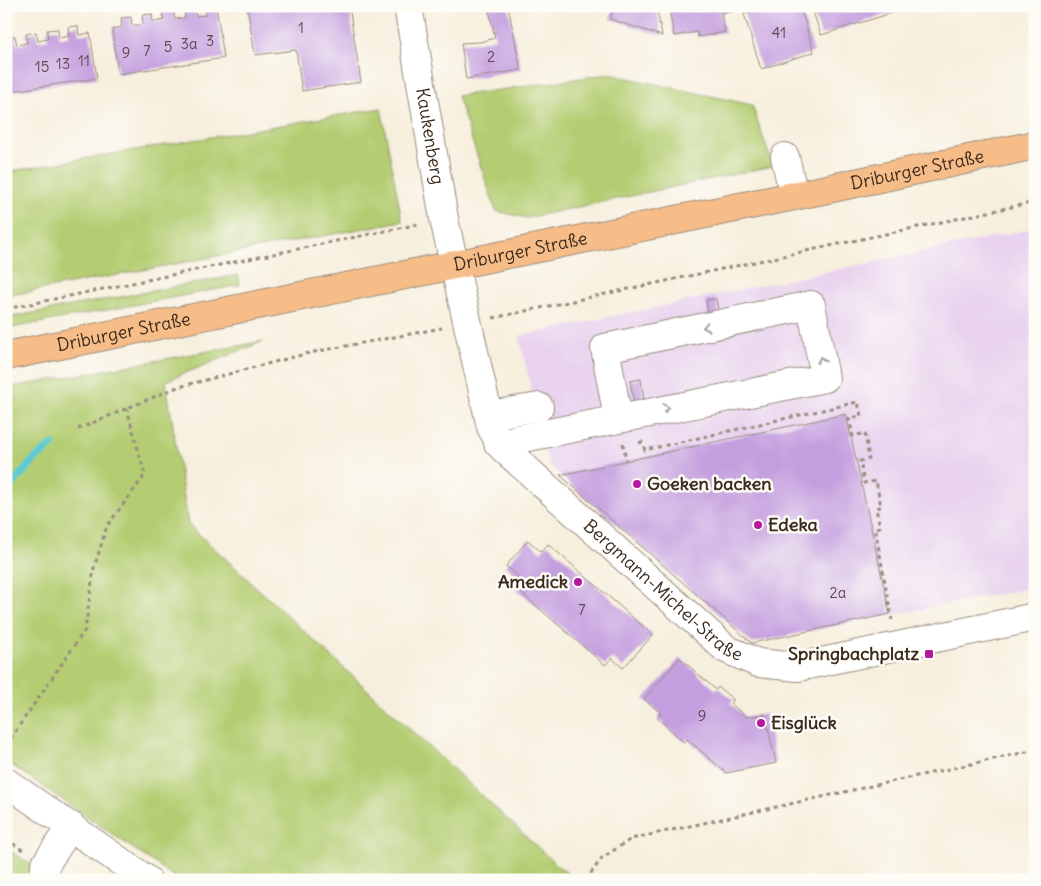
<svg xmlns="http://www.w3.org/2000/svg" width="1041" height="886" font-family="Delius,sans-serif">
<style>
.built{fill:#e8d2ee}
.green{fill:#b4cd72;stroke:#787c48}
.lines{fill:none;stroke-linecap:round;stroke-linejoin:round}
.stream{stroke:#5dcad1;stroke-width:8}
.building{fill:#c49fdf}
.minor-casing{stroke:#998c7e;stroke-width:30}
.major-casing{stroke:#998c7e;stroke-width:30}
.path{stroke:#998c7e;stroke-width:3;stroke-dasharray:4 4;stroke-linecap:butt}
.minor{stroke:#fff;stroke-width:28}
.major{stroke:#f7bd88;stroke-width:28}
.oneway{stroke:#a79f9a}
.poi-dot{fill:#b5179e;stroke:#fdfcf7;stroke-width:2}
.labels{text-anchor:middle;stroke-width:5;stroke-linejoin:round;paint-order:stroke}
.number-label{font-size:15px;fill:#5d474e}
.street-label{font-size:18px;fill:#3b2a1e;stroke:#fdfcf7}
.poi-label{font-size:18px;font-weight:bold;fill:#3b2a1e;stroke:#fdfcf7;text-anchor:start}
</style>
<rect width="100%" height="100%" fill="#fdfcf7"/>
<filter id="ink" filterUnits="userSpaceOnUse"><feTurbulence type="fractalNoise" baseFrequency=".02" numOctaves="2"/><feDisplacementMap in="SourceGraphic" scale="10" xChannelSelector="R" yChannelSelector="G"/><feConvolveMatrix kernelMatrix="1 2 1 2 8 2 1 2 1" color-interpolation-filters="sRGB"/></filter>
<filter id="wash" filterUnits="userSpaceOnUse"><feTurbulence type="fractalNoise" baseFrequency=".0096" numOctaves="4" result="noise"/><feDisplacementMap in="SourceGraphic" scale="20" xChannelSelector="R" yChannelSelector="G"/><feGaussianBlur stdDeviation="1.12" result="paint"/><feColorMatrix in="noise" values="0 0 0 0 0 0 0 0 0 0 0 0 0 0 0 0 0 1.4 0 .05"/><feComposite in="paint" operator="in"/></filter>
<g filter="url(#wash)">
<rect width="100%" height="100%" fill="#f7efdd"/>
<path class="built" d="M1035 228V587L752 643 549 465 519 336Z"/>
<path class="green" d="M609 74 752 105 773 166 526 218 496 211 457 96Z
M381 108 402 221 6 296V172Z
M238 275 240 285 6 329V318Z
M264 341 166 381 188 524 558 866 576 880H179L6 761V388Z
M6 848 55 880H6Z"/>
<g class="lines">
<path class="stream" d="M6 491 34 460 52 445"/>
</g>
<g id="blocks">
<path class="building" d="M205 6H216L224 58 118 74 112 29 122 27 121 18 131 17 132 25H139L143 24 142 15 152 14 153 22 164 20 162 12 173 10 175 19 185 18 184 9 194 8 196 16 206 15Z
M247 6H349L361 82 302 91 296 50 255 55Z
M488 6H508L521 70 466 79 461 43 480 42 495 38Z
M606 6 646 8 731 6 732 11 721 13 725 32 698 37 697 32 674 36 669 8 657 10 662 36 610 19 613 9Z
M769 6H800L814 52 761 69 744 14Z
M823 6H911V7L821 35 813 12 824 9Z
M78 26 79 35 90 33 97 78 6 92V37L15 36 17 45 27 43 26 34 36 32 38 41 48 39 47 30 58 29 59 38 69 36 68 27Z
M716 299 720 320 709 321 706 300Z
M641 379 644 399 634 402 630 381Z
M846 414 890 614 752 643 560 475Z
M528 540 541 552 548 544 653 635 623 668 612 658 605 665 512 585 518 576 506 566Z
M680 658 716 690 718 687 734 700 730 703 746 717 765 714 776 763 726 773 687 739 684 742 657 718 661 713 644 699Z"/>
</g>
</g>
<g filter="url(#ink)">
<use href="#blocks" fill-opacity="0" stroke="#998c7e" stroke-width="1"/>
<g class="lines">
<g class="minor-casing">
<g id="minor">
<path id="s1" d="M408 6 444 219 491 427 503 448 726 649 758 663 798 667 1035 617"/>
<path d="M785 157 794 196"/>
<path d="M489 415 539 407"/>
<path d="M498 443 825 378 811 305 605 348 618 418"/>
<path d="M6 782 147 880"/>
<path d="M44 876 45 865 71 826"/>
</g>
</g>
<g class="major-casing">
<g id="major">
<path id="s2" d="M6 356 794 196 1035 145"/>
</g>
</g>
<path class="path" d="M6 309 419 224
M493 318 1035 202
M78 429 175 388 309 353 442 328
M623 443 626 460
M639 443 642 442 645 450 858 402 861 416 849 418 853 436 865 433 869 459 860 461 864 483 876 481 881 507 876 508 880 527 875 528 892 620
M6 745 85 630 94 568 107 526 145 475 127 409
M6 839 24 851
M586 880 602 858 631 839 1035 750"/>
<use href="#minor" class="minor"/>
<use href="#major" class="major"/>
</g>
<defs><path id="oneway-chevron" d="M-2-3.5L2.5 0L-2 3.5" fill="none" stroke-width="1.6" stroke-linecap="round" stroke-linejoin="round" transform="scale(1.25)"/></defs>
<g class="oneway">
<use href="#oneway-chevron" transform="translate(706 327) rotate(168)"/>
<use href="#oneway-chevron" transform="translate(821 360) rotate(-101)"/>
<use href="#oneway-chevron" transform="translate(666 408) rotate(-11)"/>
</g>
</g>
<g class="poi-dot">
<circle cx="637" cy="484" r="5"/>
<circle cx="758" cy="525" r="5"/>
<circle cx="578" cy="582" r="5"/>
<rect x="924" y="649" width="10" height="10" rx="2.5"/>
<circle cx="761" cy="723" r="5"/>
</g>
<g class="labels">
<g class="number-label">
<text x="301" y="33">1</text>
<text x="779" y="38">41</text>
<text x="210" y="46">3</text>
<text x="189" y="49">3a</text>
<text x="168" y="52">5</text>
<text x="147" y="56">7</text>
<text x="126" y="58">9</text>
<text x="491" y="62">2</text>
<text x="84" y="66">11</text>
<text x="63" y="69">13</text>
<text x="42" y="72">15</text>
<text x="838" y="598">2a</text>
<text x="582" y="615">7</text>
<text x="702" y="721">9</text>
</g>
<g class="street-label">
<text dy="6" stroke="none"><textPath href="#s1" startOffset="132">Kaukenberg</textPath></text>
<text dy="6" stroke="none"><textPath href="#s2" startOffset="930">Driburger Straße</textPath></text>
<text dy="6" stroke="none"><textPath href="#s2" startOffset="525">Driburger Straße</textPath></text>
<text dy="6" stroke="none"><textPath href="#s2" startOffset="120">Driburger Straße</textPath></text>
<text dy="6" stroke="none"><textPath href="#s1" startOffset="668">Bergmann-Michel-Straße</textPath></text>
</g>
<g class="poi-label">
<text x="647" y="490">Goeken backen</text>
<text x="768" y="531">Edeka</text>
<text x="568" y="588" text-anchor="end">Amedick</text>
<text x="919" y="660" text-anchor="end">Springbachplatz</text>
<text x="771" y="729">Eisglück</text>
</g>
</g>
<rect width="1041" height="886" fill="none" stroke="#fdfcf7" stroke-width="25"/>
</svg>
